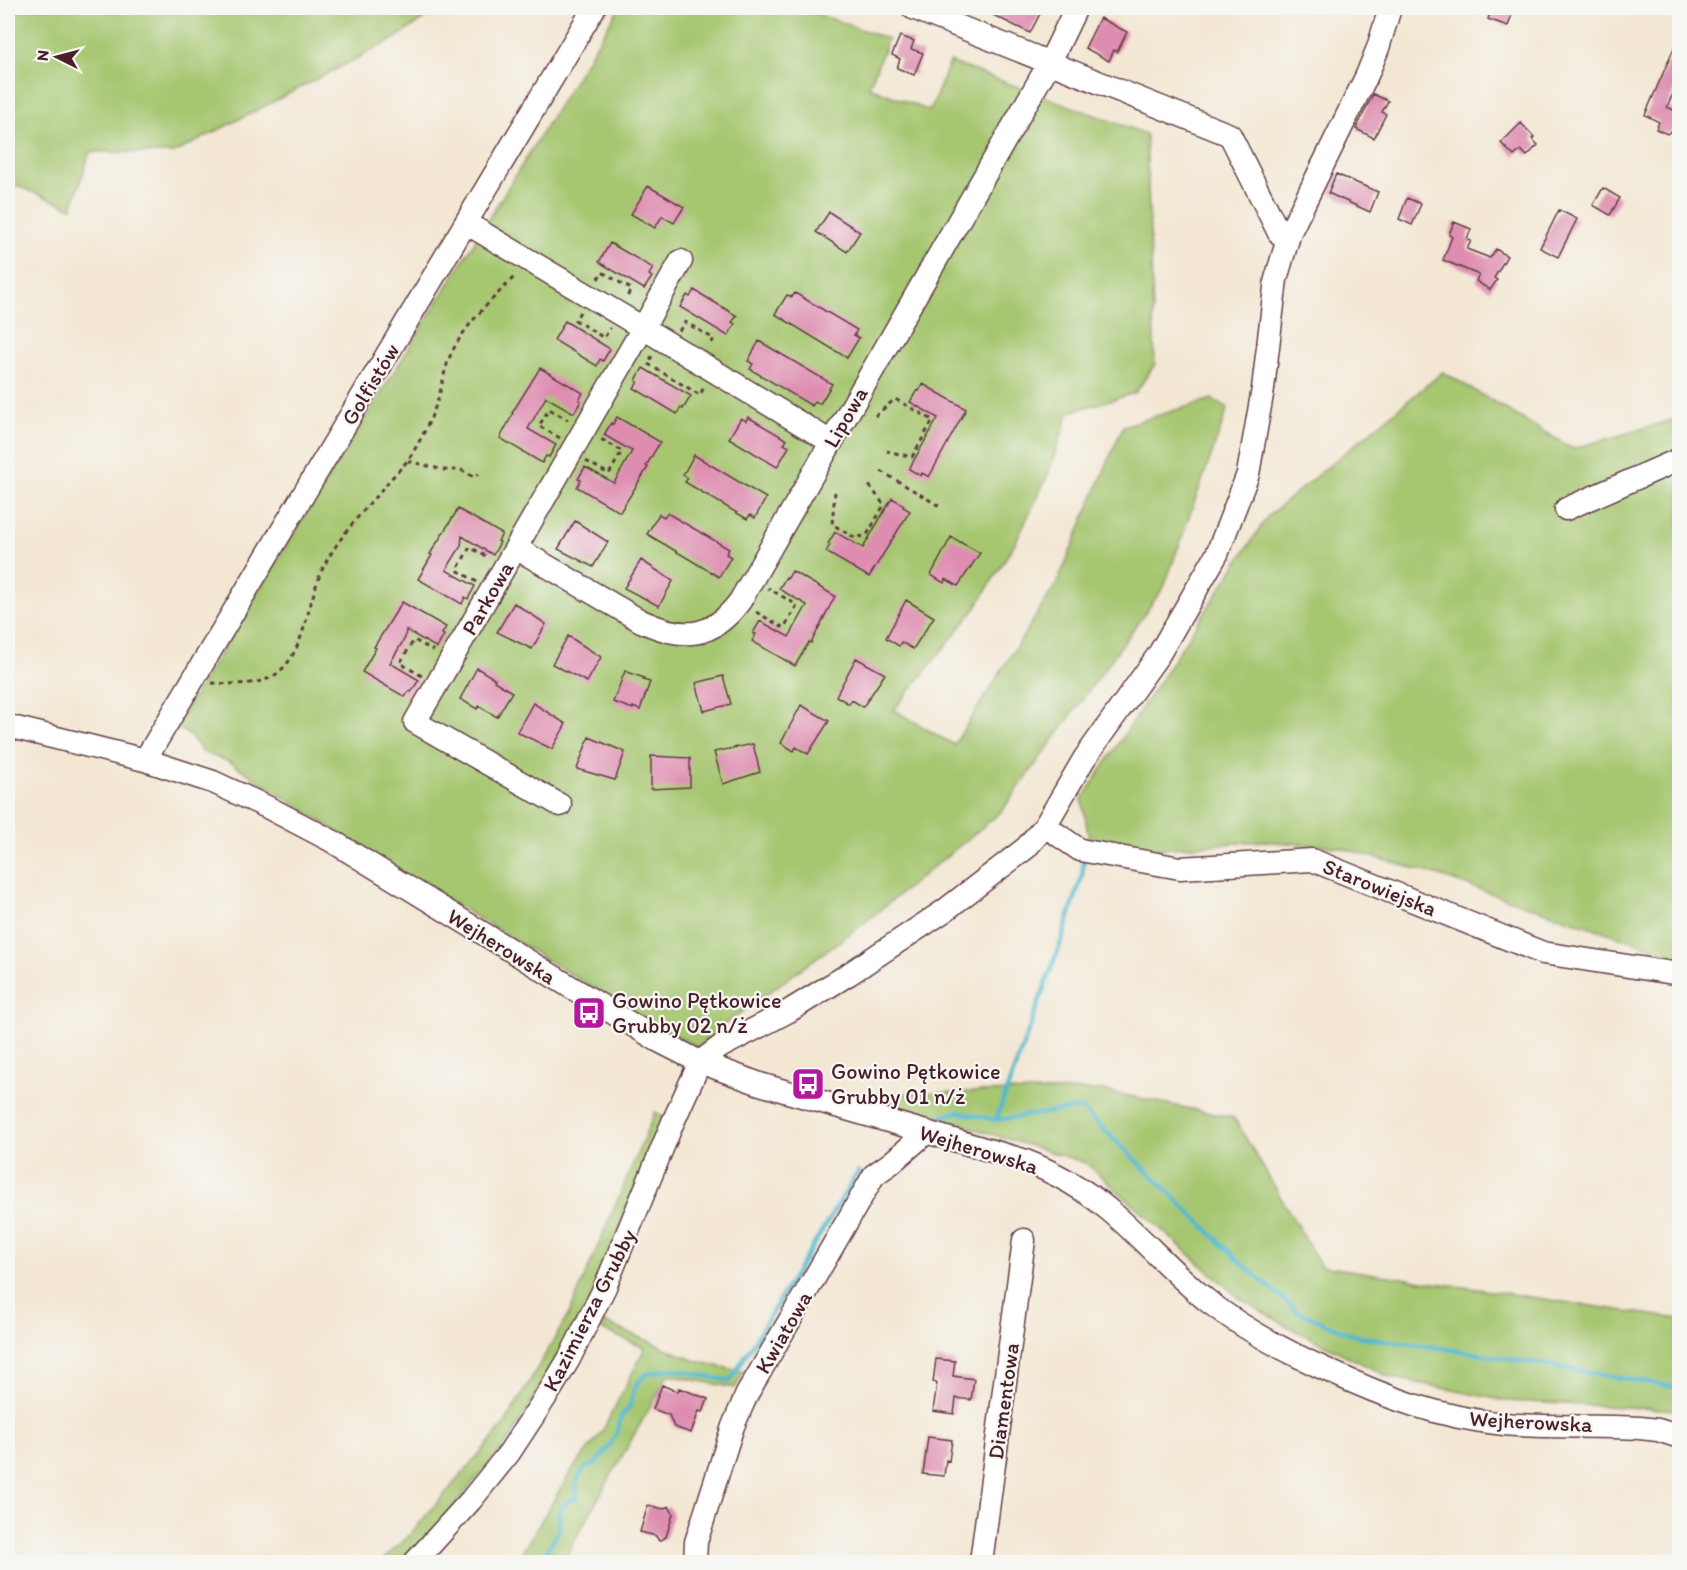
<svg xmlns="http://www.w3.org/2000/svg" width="1687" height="1570" font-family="Itim,sans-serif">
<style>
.green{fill:#a6c66f;stroke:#78724d;stroke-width:1.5}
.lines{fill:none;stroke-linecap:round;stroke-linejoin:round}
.stream{stroke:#4fb8cd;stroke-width:4.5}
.building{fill:#de8db0}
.minor-casing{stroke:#633d44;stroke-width:25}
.path{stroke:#633d44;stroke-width:3;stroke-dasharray:4.5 4.5;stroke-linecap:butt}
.minor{stroke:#fff;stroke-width:22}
.labels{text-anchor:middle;stroke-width:4.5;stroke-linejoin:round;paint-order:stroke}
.street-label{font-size:22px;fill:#4a1f2b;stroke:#f6f6f2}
.poi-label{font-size:22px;fill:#4a1f2b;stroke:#f6f6f2;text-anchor:start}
</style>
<rect width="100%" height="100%" fill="#f6f6f2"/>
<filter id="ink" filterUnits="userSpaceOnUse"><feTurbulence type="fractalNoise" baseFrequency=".0167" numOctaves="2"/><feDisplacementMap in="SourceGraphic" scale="12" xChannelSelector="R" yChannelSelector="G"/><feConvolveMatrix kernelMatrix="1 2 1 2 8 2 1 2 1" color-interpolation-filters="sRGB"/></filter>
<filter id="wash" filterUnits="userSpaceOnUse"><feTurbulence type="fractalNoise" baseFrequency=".008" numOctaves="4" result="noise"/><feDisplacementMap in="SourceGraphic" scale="24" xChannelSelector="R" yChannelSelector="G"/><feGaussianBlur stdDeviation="1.35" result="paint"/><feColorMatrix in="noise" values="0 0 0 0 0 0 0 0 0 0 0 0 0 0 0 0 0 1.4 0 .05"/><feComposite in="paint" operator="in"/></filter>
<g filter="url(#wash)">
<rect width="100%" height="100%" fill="#f3e7d3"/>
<path class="green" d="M8 8H440L394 39 174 153 90 152 72 208 8 182Z
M619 8H801L888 39 869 87 930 111 950 62 1146 134 1155 364 1135 393 1069 412 1048 475 1015 543 975 609 894 710 954 745 1057 583 1123 426 1212 399 1228 408 1164 587 1001 812 863 924 725 1024 698 1047 649 1022 343 836 230 762 202 752C195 740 188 731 174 728Z
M1443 372 1573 449 1679 418V955H1673L1431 873 1338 847 1263 841 1144 850 1089 840 1082 799 1268 516Z
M1100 1090 1234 1118 1321 1266 1679 1319V1410L1506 1401 1389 1377 1285 1325 1239 1298 1086 1163 861 1094Z
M655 1112 667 1119 598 1287 510 1439 406 1562H380L407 1538 504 1425 569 1314Z
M603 1322 696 1361 744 1372 735 1388 668 1375 572 1545 564 1562H516L572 1470 602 1432 645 1348 600 1329Z"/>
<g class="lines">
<path class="stream" d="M939 1117 958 1112 996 1120 1081 1108 1163 1186 1241 1263 1298 1312 1355 1336 1468 1352 1680 1388
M996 1120 1062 939 1082 876 1084 858
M540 1562 559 1530V1514L563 1505 578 1496 575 1488 578 1478 585 1468 595 1464 609 1447 617 1432 621 1417 630 1406 635 1386 646 1374 671 1369 730 1381 858 1172"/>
</g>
<g id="blocks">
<path class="building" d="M979 8H1043L1030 33Z
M1492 8H1514L1508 26 1488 19Z
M1100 18 1127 32 1117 52 1114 50 1109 61 1085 48Z
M1680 34V79L1667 107 1680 113V131L1674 129 1667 134 1656 129 1659 122 1645 115Z
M900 36 914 41 911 49 923 53 914 75 897 68 900 59 892 55Z
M1373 94 1388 101 1382 112 1386 114 1374 138 1356 129Z
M1521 123 1534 137 1532 139 1538 145 1527 156 1521 150 1514 156 1501 143Z
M1336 174 1378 192 1370 212 1328 193Z
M648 186 684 207 674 223 662 216 655 228 631 214Z
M1603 188 1620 198 1610 215 1593 205Z
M1407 198 1421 204 1412 225 1399 219Z
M1559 210 1577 219 1558 257 1540 248Z
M829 212 860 232 847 252 816 232Z
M1454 222 1471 229 1467 239 1471 241 1467 249 1490 258 1496 249 1507 256 1494 278 1497 280 1490 290 1476 281 1479 275 1443 260 1452 237 1449 235Z
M610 243 653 268 649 275 652 277 644 289 599 262Z
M694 290 737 316 732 322 735 324 728 336 680 307 687 295 690 297Z
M795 293 857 330 854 335 859 338 847 358 775 314 787 295 792 297Z
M565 321 610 349 603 361 600 359 597 366 554 340Z
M759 341 832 384 820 404 815 401 812 406 750 369 753 364 748 361Z
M540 368 583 393 579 400 581 401 574 413 546 397 528 429 556 445 549 457 546 456 542 463 500 438 513 414 512 413Z
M643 368 691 396 683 409 681 407 677 414 634 388 638 382 636 380Z
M923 384 966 409 929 477 922 473 921 476 909 469 938 418 910 402 917 390 919 391Z
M617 417 660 442 646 466 648 467 620 512 577 487 581 480 578 479 585 467 614 483 632 451 604 435 611 423 613 424Z
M748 417 787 440 784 444 789 447 777 467 729 438 741 418 746 421Z
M694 455 766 498 755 518 750 515 747 519 685 482 688 478 683 475Z
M892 498 904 505 903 507 910 511 869 577 826 552 830 545 828 544 835 532 863 548Z
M458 509 502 534 498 541 500 542 493 555 462 536 461 546 446 570 475 586 468 599 465 597 462 604 418 579 432 555 430 554Z
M667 513 729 549 726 554 731 557 719 577 647 534 659 514 664 517Z
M575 521 608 542 593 567 558 549Z
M951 537 980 553 958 586 946 579 944 583 931 575Z
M641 560 673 581 659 606 624 588Z
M792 571 835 596 811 643 809 642 795 666 752 641 756 634 753 633 760 621 789 637 807 605 779 589 786 577 788 578Z
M906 600 934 617 913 649 901 642 899 646 886 638Z
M402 602 446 627 442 634 444 635 437 648 406 630 405 638 390 663 419 680 411 692 409 691 405 697 362 672 376 648 374 647Z
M514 603 546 624 532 649 497 632Z
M568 636 601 657 587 682 552 664Z
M856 658 885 674 863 707 852 700 849 704 836 696Z
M477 668 495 679 494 681 512 692 497 717 479 706 477 709 460 699Z
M625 671 644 678 643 680 650 682 640 710 633 707V709L613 702Z
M723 676 731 704 704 711 696 683Z
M533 703 566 724 552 749 517 732Z
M801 705 829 721 808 754 796 747 794 751 781 743Z
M589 737 625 752 615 780 577 769Z
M753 744 760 772 723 784 714 752Z
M651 756 690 758V787L651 789Z
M936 1359 955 1361 953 1376 974 1379 971 1400 956 1398 954 1414 933 1411 937 1383 933 1382Z
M662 1385 678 1392 679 1388 708 1399 703 1412 699 1411 691 1433 674 1427 669 1415 653 1409Z
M928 1437 952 1440 949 1461 946 1460 944 1476 923 1474Z
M648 1505 663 1509 669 1506 673 1514 666 1537 659 1541 656 1536 640 1532Z"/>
</g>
</g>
<g filter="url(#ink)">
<use href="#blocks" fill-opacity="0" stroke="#633d44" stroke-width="1.5"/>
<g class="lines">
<g class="minor-casing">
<path id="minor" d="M913 8 1230 135 1279 233 1288 239
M466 223 643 328 415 722 560 805
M681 261 643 328 831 442
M1566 509 1680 459
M516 548 641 621C683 640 711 640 740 601L1050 62 1076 8
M8 726 145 760 213 782 267 807 332 841 659 1041 700 1062 760 1084 1023 1160C1054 1172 1083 1188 1109 1210 1144 1239 1173 1274 1209 1302 1245 1330 1285 1351 1327 1370 1384 1397 1441 1418 1504 1424 1549 1428 1595 1425 1640 1428L1658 1430 1680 1437
M145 760 594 8
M1045 826 1080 850 1180 868 1312 860 1543 953 1680 974
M415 1562 471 1500 509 1453 551 1389 569 1359 605 1287 673 1122 700 1062 720 1047 789 1011 849 974 944 911 1026 848 1045 826 1084 759 1159 654 1217 554 1248 474 1263 389 1276 279 1290 232 1367 75 1378 48 1390 8
M695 1562 696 1542 733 1426 747 1394 874 1175 891 1163 927 1132
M981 1562 1024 1240"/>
</g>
<path class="path" d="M598 279 602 272 631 289 627 297
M580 312 575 320 604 338 610 328
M679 331 685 322 714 339 709 347
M652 356 648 364 700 395 705 385
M875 416 895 399 933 420 912 457 887 451
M560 438 539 426 549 409 568 420
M408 461 444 470H461L474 477 479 474
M586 461 609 474 622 451 599 438
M881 471 941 507
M835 492 832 524 855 538 867 535 884 505 869 485
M477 582 457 570 470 547 489 558
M756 612 784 628 797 605 768 588
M422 676 400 663 414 640 434 651
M212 683C230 684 259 686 275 675 307 653 307 597 325 564 341 534 366 508 389 481 396 473 404 466 410 457 422 438 432 418 439 396 443 381 445 366 452 352 467 322 493 299 516 275"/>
<use href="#minor" class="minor"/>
</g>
</g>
<defs>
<g id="bus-square" transform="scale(1.725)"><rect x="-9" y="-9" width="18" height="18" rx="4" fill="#b5179e" stroke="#f6f6f2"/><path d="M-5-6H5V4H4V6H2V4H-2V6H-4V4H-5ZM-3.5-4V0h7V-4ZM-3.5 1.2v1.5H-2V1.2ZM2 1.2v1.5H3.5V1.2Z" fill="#fff"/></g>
</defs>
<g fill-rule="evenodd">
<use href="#bus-square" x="589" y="1013"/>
<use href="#bus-square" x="808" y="1084"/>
</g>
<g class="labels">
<g class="street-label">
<text transform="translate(370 384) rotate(-59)" y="8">Golfistów</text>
<text transform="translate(845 417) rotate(-60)" y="8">Lipowa</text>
<text transform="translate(487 598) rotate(-60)" y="8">Parkowa</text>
<text transform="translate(1380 887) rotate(22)" y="8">Starowiejska</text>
<text transform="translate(502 946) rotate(32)" y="8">Wejherowska</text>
<text transform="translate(979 1149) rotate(17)" y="8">Wejherowska</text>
<text transform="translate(589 1310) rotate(-63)" y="8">Kazimierza Grubby</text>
<text transform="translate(783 1332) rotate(-60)" y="8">Kwiatowa</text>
<text transform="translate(1003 1401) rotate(-82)" y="8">Diamentowa</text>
<text transform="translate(1531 1421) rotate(3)" y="8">Wejherowska</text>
</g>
<g class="poi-label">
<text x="612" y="1008">Gowino Pętkowice<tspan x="612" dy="25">Grubby 02 n/ż</tspan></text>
<text x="831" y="1079">Gowino Pętkowice<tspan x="831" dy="25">Grubby 01 n/ż</tspan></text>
</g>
</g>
<rect width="1687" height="1570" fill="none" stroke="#f6f6f2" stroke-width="30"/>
<g transform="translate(57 57) rotate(276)" stroke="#f6f6f2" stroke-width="4.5" paint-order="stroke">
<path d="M0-4.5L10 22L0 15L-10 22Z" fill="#4a1f2b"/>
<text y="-9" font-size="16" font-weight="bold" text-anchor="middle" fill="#4a1f2b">N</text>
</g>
</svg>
